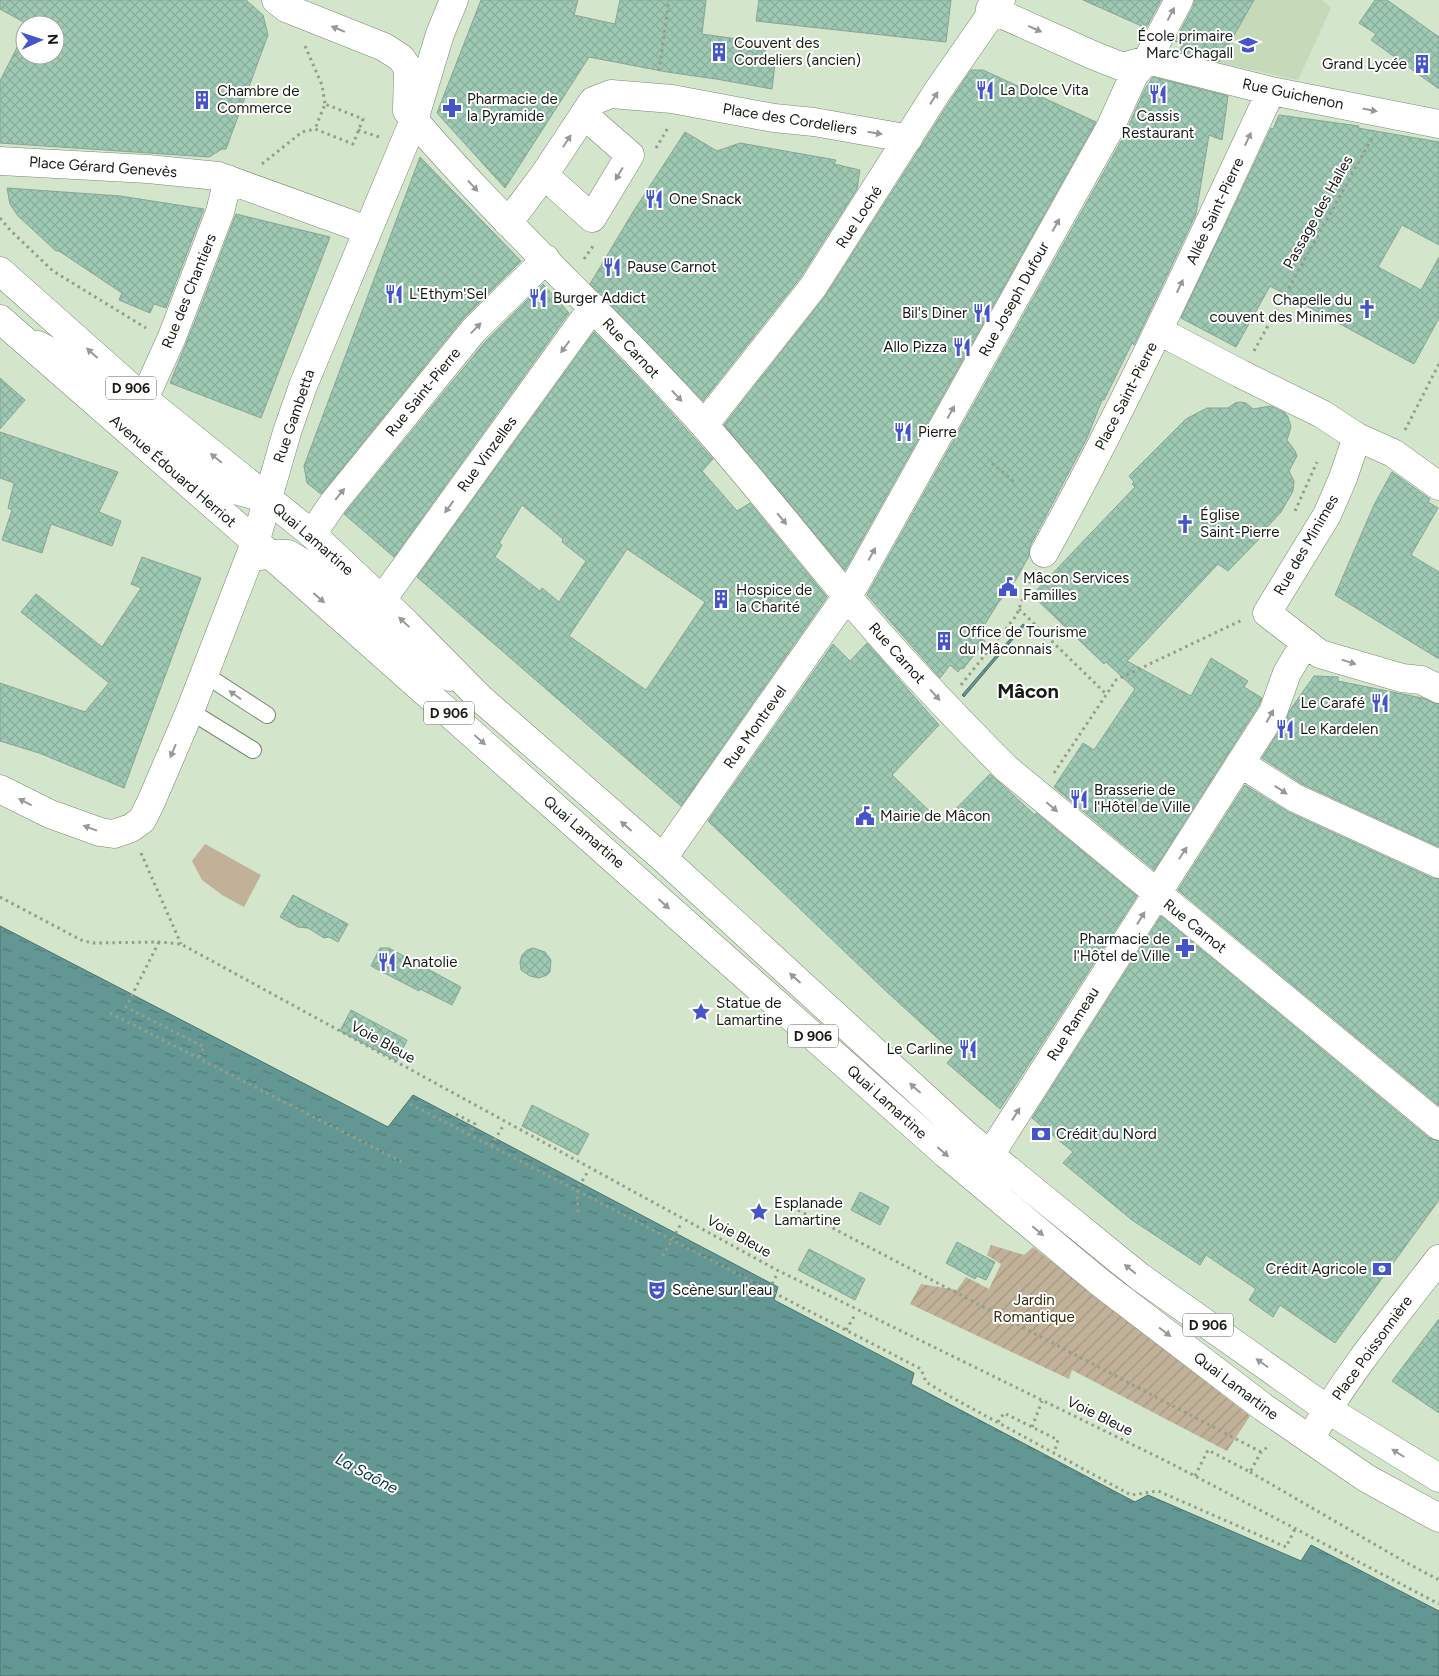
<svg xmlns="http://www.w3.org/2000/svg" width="1439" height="1676" font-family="Figtree,sans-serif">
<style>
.built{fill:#c4dab9}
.park{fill:#c0b198}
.garden{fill:url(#garden-furrows)}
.water{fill:url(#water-ripples);stroke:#4c726d}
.building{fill:url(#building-cross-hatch);stroke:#87a595;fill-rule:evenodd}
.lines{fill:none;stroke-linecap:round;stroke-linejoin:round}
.lane-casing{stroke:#78886f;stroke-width:18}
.street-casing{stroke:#78886f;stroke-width:29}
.secondary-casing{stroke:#78886f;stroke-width:29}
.primary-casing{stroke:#78886f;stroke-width:29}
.path{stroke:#919f8b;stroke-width:3;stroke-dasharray:2.5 4;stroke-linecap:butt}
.lane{stroke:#fff;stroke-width:16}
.street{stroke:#fff;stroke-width:28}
.secondary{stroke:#fff;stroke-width:28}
.primary{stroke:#fff;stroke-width:28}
.oneway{fill:#969995}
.labels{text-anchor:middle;stroke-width:4;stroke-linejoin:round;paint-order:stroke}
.shield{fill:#fff;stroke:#5c605a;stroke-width:1}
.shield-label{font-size:14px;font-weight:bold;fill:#161c13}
.poi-label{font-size:15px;fill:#161c13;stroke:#fff;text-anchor:start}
.street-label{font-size:15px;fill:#161c13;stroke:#fff}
.park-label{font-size:15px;fill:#382708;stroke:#fff}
.water-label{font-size:16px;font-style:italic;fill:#023735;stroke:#fff}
.district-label{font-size:20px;font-weight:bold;fill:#161c13;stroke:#fff}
</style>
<defs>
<pattern id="garden-furrows" width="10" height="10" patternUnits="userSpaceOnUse" patternTransform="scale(1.25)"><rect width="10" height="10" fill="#c0b198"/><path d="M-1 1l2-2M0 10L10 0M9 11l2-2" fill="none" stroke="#a49882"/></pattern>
<pattern id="water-ripples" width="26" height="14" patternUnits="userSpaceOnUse" patternTransform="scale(1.25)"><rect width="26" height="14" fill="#639793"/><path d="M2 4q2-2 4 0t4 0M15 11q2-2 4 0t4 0" fill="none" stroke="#517a77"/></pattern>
<pattern id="building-cross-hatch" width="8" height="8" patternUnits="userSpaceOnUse" patternTransform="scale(1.25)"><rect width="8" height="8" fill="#9ecab4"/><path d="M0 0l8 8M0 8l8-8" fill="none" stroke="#87ad9a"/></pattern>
</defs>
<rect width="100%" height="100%" fill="#d3e5ca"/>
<path class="built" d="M1203 0H1322L1331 8 1298 80 1178 54 1188 37Z"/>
<path class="park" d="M205 844 261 875 244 907 222 895 202 880 192 861Z"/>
<path class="garden" d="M991 1245 1024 1255 1033 1247 1250 1416 1227 1451 1072 1370 1069 1379 910 1304 921 1284 957 1290 966 1277 989 1289 1001 1264 987 1255Z"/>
<path class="water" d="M1023 624 1025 625 964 697 962 695Z
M0 926 388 1127 413 1095 778 1287 774 1300 914 1373 911 1384 1135 1502 1148 1495 1301 1561 1311 1545 1439 1611V1676H0Z"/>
<path class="building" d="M0 0H246L263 15 268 35 226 149H222L209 157 0 143V81L25 32V55H55V25H29L0 9Z
M481 0H578L574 15 615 24 620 0H706L702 34 766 43 763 63 775 64 772 89 716 79 667 72 589 57 505 188 437 113Z
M759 0H951L946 42 756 21Z
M1083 0H1161L1146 28Z
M1195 0H1254L1219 62 1179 52 1183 44 1175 41 1193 7Z
M1375 0H1387L1439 37V89L1371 40 1376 34 1359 23Z
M971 70H983L1096 122 845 570 724 425 826 295 950 101Z
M1153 77 1228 96 1222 140 1209 135 1196 214 1134 345 1132 343 1104 400H1102L1087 438 1030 546 1029 556 1014 583 998 603 980 632 984 635 982 639 985 641 963 669 961 668 958 672 950 665 940 678 867 595 1124 136 1145 89Z
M1279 115 1359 126 1358 128 1439 142V245L1402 225 1378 267 1421 290 1439 257V318L1414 364 1270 286 1236 347 1181 318 1271 128 1273 129Z
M685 132 717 151 740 143 836 160 834 164 860 170 857 189 800 278 703 401 590 284 633 212Z
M420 157 521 261 461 321 321 494 307 483 304 466Z
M7 188 120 196 204 209 166 308 154 304 150 313 119 300 122 293 59 251H56L18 216 10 204Z
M236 214 330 237 261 418 170 383 196 319Z
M543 284 569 313 394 557 344 514 485 342Z
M594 332 656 396 713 459 702 471 737 511 750 503 827 597 681 806 417 577ZM522 505 563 539 562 542 586 561 559 602 542 588 540 591 495 557 502 545 499 543ZM627 549 705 602 646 690 569 636Z
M0 378 25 400 0 429Z
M1240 402 1246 403 1253 409 1271 406 1285 413 1288 417 1291 427 1287 440 1295 451 1297 456 1289 471 1294 481 1293 491 1281 512 1258 537 1259 539 1228 571 1218 564 1127 661 1191 696 1211 658 1248 681 1244 687 1262 698 1259 705 1154 870 1054 787 1083 743 1094 750 1135 689 1106 662 1104 664 1032 595 1135 487 1132 484 1134 482 1129 476 1186 419 1207 408H1228L1235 403Z
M0 432 118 472 99 512 121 521 112 546 51 524 42 553 2 540 12 510 8 508 14 483 0 478Z
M1392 472 1430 499 1428 502 1438 508 1411 555 1439 572V659L1335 595 1374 505Z
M142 557 201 578 124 788 39 753 0 741V683L85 712 109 683 21 612 36 594 102 647 141 588 131 584Z
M867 643 939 725 892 775 942 823 990 774 1035 815 1036 813 1137 896 1000 1109 947 1063 955 1054 887 992 708 821 833 644 850 661Z
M1314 676 1338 677V681L1422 698 1439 704V847L1302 784 1262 758 1286 720 1290 710Z
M1245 785 1288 812 1432 878 1439 879V1106L1178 890Z
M293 895 348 924 338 942 329 937 324 938 308 928 298 927 280 917Z
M1161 916 1429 1138 1439 1141V1200L1335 1343 1280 1305 1273 1317 1249 1300 1256 1289 1206 1255 1200 1265 1132 1220 1063 1163 1073 1152 1032 1118Z
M380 948H389L461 987 452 1005 420 989 419 991 371 966Z
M533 948 545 952 551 960 550 972 547 975 539 978 530 976 521 970 520 962 522 955 527 950Z
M351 1010 407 1040 397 1061 340 1031Z
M532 1105 589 1134 578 1155 522 1126Z
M860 1192 889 1207 880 1225 851 1210Z
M957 1242 995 1262 986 1280 977 1276 975 1279 946 1263Z
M809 1249 865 1279 855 1300 798 1270Z
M1439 1319V1413L1392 1381Z"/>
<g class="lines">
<g class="lane-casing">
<path id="lane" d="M204 674 267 715
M190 711 253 750"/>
</g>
<g class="street-casing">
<path id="street" d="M990 9 1095 56 1123 67 1147 60
M1147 60 1271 91 1439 124
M414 120C505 226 610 320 703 424 752 479 798 538 845 594 896 655 951 713 1007 769L1439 1126
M0 161 148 169 218 176 367 230
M544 175 592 218 630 155 584 115
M508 223 544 175 593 101 611 94 672 99 774 118 814 122 899 137 908 139
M1159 331 1241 374 1322 414 1357 437 1393 453 1439 486
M144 399 172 337 220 212 228 179
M704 425 813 287 937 92 1001 0
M1357 437 1343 478 1327 515 1267 613 1320 654 1402 678 1421 680 1439 689
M312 534 334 502 473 331 546 259
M1044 553C1127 403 1198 247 1271 91
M260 556 269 554H288L324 576 398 641 450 677
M381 601 593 307
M1240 763 1295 798 1439 864
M0 789 50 814 100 832 114 834 131 828 142 820 151 802 190 711 255 543
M663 858 854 586 1110 128 1134 75 1147 60 1179 0
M990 1155 1273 712 1287 673 1305 643
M1310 1439C1346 1375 1394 1317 1439 1259"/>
</g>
<g class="secondary-casing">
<path id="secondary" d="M276 0 286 8 384 47 401 58 408 68 407 111
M38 345 70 362 216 485 268 499
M255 543 287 432 303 386 414 120 440 34 454 0"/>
</g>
<g class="primary-casing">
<path id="primary" d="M0 271 144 399 312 534 407 624 480 698 663 858 966 1135 990 1155 1140 1277 1327 1409 1439 1478
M0 319 282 565 947 1155 1098 1281 1263 1407 1366 1478 1439 1518"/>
</g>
<path class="path" d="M305 46 322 85 325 104
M659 71 669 0
M358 130 379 137
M656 148 669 126
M262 164 302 132 315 129 353 144 363 119 325 104 315 129
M0 218 10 230 53 271 146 328
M584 259 593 246
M1254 351 1372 138
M1405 430 1439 364
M992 463 1014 482
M1295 511 1317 462
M1019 609 1106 694
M961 685 1016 616 1032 576
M1054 773 1116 680 1242 620
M141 853 181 944
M0 897 83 941 94 943 159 942 181 944 777 1270 1172 1464 1439 1604
M159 942 126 1007 204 1047 198 1058
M110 1013 404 1163
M410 1104 921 1369 926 1382 951 1397 1131 1495 1158 1491 1286 1547 1296 1527
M456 1114 475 1124 469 1135
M491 1146 503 1126
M775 1198 1261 1452
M578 1212 577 1190 588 1171
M663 1256 682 1222
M745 1299 769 1290 777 1274
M846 1330 855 1315
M998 1422 1004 1413 1058 1440 1054 1453
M1032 1427 1042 1401
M1250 1472 1407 1563 1439 1580
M1195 1476 1208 1450 1250 1472 1261 1452 1270 1445"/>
<use href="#lane" class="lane"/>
<use href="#street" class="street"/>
<use href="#secondary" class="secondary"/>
<use href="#primary" class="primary"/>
</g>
<defs><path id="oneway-solid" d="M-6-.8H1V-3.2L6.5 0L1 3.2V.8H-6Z" transform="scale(1.25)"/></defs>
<g class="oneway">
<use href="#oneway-solid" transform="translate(1171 14) rotate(-62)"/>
<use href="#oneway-solid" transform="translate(338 29) rotate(-158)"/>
<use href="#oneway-solid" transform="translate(1035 29) rotate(24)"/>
<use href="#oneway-solid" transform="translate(934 98) rotate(-58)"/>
<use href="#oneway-solid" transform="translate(1370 110) rotate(11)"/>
<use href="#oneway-solid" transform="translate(875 133) rotate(9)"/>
<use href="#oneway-solid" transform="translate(1248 139) rotate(-65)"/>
<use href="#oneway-solid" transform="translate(567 141) rotate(-57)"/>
<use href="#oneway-solid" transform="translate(619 174) rotate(121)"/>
<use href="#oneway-solid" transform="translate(473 186) rotate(47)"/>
<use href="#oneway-solid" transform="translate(1056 225) rotate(-61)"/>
<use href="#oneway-solid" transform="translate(1180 286) rotate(-65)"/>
<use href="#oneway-solid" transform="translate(476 328) rotate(-46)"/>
<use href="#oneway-solid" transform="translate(565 347) rotate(126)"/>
<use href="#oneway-solid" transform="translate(92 353) rotate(-138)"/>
<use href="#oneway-solid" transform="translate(677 396) rotate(47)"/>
<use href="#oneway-solid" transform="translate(951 412) rotate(-61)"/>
<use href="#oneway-solid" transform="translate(216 458) rotate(-141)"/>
<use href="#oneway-solid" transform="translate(340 494) rotate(-51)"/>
<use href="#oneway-solid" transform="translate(449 507) rotate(126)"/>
<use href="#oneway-solid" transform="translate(782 519) rotate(50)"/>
<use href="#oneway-solid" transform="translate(872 554) rotate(-61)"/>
<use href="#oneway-solid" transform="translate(319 598) rotate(41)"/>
<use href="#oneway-solid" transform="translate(404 622) rotate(-137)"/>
<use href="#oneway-solid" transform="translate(1349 662) rotate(17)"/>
<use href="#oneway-solid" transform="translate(235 695) rotate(-145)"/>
<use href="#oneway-solid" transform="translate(935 695) rotate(48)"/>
<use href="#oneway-solid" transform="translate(1270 716) rotate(-61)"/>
<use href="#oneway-solid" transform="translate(480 740) rotate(41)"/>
<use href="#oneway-solid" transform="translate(173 751) rotate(113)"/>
<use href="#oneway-solid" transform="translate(1281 790) rotate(33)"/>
<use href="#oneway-solid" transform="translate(25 802) rotate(-153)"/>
<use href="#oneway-solid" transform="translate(1052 807) rotate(40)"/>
<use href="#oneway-solid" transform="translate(626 826) rotate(-139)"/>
<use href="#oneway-solid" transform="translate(90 828) rotate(-160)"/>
<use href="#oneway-solid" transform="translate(1183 853) rotate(-57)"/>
<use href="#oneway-solid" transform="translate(664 904) rotate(42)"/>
<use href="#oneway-solid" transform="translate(1141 918) rotate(-58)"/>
<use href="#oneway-solid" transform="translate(795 978) rotate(-138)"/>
<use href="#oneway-solid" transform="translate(915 1088) rotate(-138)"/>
<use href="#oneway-solid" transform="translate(1016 1114) rotate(-58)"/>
<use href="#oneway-solid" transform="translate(943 1152) rotate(41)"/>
<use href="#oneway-solid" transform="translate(1038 1231) rotate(40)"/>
<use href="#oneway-solid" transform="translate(1130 1269) rotate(-141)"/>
<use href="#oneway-solid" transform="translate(1165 1332) rotate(37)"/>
<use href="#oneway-solid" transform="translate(1262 1363) rotate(-145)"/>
<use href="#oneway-solid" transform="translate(1398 1453) rotate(-148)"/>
</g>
<defs>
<g id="school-bare" transform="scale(1.5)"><path d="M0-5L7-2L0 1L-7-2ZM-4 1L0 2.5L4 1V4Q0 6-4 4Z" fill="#4555c9" stroke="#fff" stroke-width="2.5" paint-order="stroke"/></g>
<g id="building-bare" transform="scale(1.5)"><path d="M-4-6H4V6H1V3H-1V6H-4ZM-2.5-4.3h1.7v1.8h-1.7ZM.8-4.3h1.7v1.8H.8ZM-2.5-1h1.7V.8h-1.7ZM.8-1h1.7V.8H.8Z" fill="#4555c9" stroke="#fff" stroke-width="2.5" paint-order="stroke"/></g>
<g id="restaurant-bare" transform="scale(1.5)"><path d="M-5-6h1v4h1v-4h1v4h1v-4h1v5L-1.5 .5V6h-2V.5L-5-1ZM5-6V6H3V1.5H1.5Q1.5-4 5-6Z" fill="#4555c9" stroke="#fff" stroke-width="2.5" paint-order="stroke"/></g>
<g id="pharmacy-bare" transform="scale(1.5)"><path d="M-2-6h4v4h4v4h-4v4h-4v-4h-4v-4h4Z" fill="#4555c9" stroke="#fff" stroke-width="2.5" paint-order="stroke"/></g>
<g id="church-bare" transform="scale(1.5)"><path d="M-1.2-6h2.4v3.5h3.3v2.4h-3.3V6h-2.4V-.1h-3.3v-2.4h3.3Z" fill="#4555c9" stroke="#fff" stroke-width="2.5" paint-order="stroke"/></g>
<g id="civic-bare" transform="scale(1.5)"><path d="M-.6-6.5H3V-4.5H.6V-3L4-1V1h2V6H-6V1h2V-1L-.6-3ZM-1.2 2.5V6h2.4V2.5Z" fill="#4555c9" stroke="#fff" stroke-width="2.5" paint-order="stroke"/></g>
<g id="sight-bare" transform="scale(1.5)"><path d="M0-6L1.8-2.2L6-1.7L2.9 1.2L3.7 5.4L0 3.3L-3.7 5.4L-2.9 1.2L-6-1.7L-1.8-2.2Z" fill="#4555c9" stroke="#fff" stroke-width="2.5" paint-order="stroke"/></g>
<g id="bank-bare" transform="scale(1.5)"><path d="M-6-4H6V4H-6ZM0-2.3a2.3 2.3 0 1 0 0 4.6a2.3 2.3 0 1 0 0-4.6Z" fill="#4555c9" stroke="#fff" stroke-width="2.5" paint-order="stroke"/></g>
<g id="theatre-bare" transform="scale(1.5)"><path d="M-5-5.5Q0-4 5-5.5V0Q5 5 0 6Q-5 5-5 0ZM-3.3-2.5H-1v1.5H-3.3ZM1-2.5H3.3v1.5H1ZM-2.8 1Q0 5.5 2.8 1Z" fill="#4555c9" stroke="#fff" stroke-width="2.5" paint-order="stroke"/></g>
</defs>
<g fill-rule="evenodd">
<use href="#school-bare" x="1248" y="45"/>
<use href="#building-bare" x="719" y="52"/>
<use href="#building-bare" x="1422" y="64"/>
<use href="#restaurant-bare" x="985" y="90"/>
<use href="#restaurant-bare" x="1158" y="94"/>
<use href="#building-bare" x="202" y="100"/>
<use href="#pharmacy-bare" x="452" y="108"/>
<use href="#restaurant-bare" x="654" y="199"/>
<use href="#restaurant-bare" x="612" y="267"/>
<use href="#restaurant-bare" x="394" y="294"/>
<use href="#restaurant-bare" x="538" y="298"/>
<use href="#church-bare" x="1367" y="309"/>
<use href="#restaurant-bare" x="982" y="313"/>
<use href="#restaurant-bare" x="962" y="347"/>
<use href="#restaurant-bare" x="903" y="432"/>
<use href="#church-bare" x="1185" y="524"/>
<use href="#civic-bare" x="1008" y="587"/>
<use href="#building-bare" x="721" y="599"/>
<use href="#building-bare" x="944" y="641"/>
<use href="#restaurant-bare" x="1380" y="703"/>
<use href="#restaurant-bare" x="1285" y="729"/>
<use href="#restaurant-bare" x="1079" y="799"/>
<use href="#civic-bare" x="865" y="816"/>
<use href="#pharmacy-bare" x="1185" y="948"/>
<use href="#restaurant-bare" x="387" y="962"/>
<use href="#sight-bare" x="701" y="1012"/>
<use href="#restaurant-bare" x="968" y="1049"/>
<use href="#bank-bare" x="1041" y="1134"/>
<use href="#sight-bare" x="759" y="1212"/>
<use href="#bank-bare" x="1382" y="1269"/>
<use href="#theatre-bare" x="657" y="1290"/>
</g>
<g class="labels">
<g class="shield">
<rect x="106" y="376.5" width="50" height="23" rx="4"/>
<rect x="424" y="701.5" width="50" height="23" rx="4"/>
<rect x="788" y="1024.5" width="50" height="23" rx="4"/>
<rect x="1183" y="1313.5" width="50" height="23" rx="4"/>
</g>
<g class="shield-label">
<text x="131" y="393">D 906</text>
<text x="449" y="718">D 906</text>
<text x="813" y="1041">D 906</text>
<text x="1208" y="1330">D 906</text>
</g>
<g class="poi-label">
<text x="1233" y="41" text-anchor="end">École primaire<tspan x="1233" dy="17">Marc Chagall</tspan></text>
<text x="734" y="48">Couvent des<tspan x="734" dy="17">Cordeliers (ancien)</tspan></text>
<text x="1407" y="69" text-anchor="end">Grand Lycée</text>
<text x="1000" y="95">La Dolce Vita</text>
<text x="217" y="96">Chambre de<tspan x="217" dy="17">Commerce</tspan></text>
<text x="467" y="104">Pharmacie de<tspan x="467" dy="17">la Pyramide</tspan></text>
<text x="1158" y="121" text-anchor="middle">Cassis<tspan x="1158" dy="17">Restaurant</tspan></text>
<text x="669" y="204">One Snack</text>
<text x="627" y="272">Pause Carnot</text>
<text x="409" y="299">L'Ethym'Sel</text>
<text x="553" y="303">Burger Addict</text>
<text x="1352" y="305" text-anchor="end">Chapelle du<tspan x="1352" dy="17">couvent des Minimes</tspan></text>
<text x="967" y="318" text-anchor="end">Bil's Diner</text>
<text x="947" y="352" text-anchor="end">Allo Pizza</text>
<text x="918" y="437">Pierre</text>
<text x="1200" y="520">Église<tspan x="1200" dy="17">Saint-Pierre</tspan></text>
<text x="1023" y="583">Mâcon Services<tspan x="1023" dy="17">Familles</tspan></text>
<text x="736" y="595">Hospice de<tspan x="736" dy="17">la Charité</tspan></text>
<text x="959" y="637">Office de Tourisme<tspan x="959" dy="17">du Mâconnais</tspan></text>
<text x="1365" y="708" text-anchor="end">Le Carafé</text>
<text x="1300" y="734">Le Kardelen</text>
<text x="1094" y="795">Brasserie de<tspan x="1094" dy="17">l'Hôtel de Ville</tspan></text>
<text x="880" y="821">Mairie de Mâcon</text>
<text x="1170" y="944" text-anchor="end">Pharmacie de<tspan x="1170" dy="17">l'Hôtel de Ville</tspan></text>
<text x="402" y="967">Anatolie</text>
<text x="716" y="1008">Statue de<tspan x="716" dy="17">Lamartine</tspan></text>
<text x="953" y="1054" text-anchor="end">Le Carline</text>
<text x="1056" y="1139">Crédit du Nord</text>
<text x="774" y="1208">Esplanade<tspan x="774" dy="17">Lamartine</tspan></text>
<text x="1367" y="1274" text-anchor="end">Crédit Agricole</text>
<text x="672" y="1295">Scène sur l'eau</text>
</g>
<g class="street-label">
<text transform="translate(1293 94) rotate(12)" y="5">Rue Guichenon</text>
<text transform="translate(790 119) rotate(9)" y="5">Place des Cordeliers</text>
<text transform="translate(103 167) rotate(4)" y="5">Place Gérard Genevès</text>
<text transform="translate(1215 211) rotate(-65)" y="5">Allée Saint-Pierre</text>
<text transform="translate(1318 212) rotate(-61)" y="5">Passage des Halles</text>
<text transform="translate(859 217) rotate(-57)" y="5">Rue Loché</text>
<text transform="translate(189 291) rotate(-68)" y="5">Rue des Chantiers</text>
<text transform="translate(1014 299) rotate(-61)" y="5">Rue Joseph Dufour</text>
<text transform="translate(631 348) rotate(47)" y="5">Rue Carnot</text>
<text transform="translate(423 392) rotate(-51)" y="5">Rue Saint-Pierre</text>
<text transform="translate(1126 396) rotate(-63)" y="5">Place Saint-Pierre</text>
<text transform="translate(294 416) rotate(-71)" y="5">Rue Gambetta</text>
<text transform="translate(487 454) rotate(-54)" y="5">Rue Vinzelles</text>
<text transform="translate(173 471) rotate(41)" y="5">Avenue Édouard Herriot</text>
<text transform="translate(313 539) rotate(41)" y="5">Quai Lamartine</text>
<text transform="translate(1306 545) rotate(-60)" y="5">Rue des Minimes</text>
<text transform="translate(897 653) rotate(48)" y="5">Rue Carnot</text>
<text transform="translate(755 727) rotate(-55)" y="5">Rue Montrevel</text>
<text transform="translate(584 832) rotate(41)" y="5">Quai Lamartine</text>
<text transform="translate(1195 926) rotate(39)" y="5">Rue Carnot</text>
<text transform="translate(1073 1024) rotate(-58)" y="5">Rue Rameau</text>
<text transform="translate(383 1042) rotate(29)" y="5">Voie Bleue</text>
<text transform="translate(887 1102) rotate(42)" y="5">Quai Lamartine</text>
<text transform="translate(739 1236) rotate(29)" y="5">Voie Bleue</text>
<text transform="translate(1372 1348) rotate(-54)" y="5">Place Poissonnière</text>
<text transform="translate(1236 1386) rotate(37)" y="5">Quai Lamartine</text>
<text transform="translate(1100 1416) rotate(26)" y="5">Voie Bleue</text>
</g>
<g class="park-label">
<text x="1034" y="1305">Jardin<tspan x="1034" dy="17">Romantique</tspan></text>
</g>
<g class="water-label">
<text transform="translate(367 1473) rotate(28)" y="6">La Saône</text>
</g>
<g class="district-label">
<text x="1028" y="698">Mâcon</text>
</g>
</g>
<g transform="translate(40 40) rotate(87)"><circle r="24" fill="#ffffff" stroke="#a2a4a1"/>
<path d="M0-4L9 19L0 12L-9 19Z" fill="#4555c9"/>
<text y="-8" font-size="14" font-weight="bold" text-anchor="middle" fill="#161c13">N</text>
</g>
</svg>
